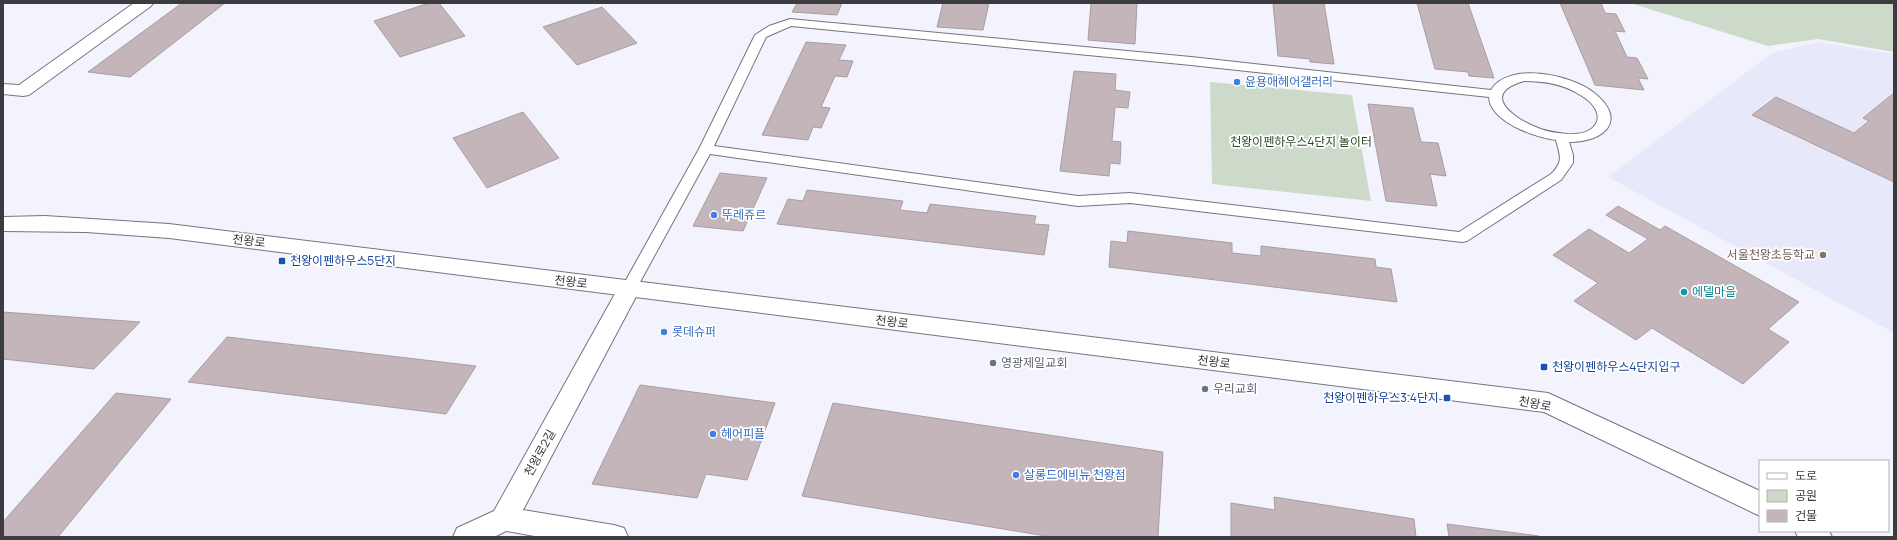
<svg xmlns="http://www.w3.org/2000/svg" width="1897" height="540" font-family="Manrope,'Noto Sans KR',sans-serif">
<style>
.built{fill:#e8e8fb}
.green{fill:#cddaca}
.building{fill:#c3b5b9;stroke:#aa9da1}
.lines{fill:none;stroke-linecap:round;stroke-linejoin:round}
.service-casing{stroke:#75747f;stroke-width:2}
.minor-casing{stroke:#75747f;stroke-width:2}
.tertiary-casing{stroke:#75747f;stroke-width:2}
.service{fill:#fff;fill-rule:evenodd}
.minor{fill:#fff;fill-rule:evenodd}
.tertiary{fill:#fff;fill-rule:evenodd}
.shop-dot{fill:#3f7fe0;stroke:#fff;stroke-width:1.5}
.education-dot{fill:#8d6e63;stroke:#fff;stroke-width:1.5}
.transit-dot{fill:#1a4fb4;stroke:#fff;stroke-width:1.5}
.culture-dot{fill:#0f9aa8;stroke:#fff;stroke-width:1.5}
.worship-dot{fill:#6b7280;stroke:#fff;stroke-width:1.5}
.labels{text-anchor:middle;stroke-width:3.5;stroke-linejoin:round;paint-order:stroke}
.shop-label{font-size:12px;fill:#366cbe;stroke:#fff;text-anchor:start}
.park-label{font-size:12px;fill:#294924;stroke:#fff}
.street-label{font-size:12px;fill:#3b3b40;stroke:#fff}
.education-label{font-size:12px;fill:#785e54;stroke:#fff;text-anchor:end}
.transit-label{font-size:12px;fill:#164399;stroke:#fff;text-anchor:start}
.culture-label{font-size:12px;fill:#0d838f;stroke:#fff;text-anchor:start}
.worship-label{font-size:12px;fill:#5b616d;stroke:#fff;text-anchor:start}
</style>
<rect width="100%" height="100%" fill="#f3f3fd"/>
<path class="built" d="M1818 42 1894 54V333L1608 177 1772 53Z"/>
<path class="green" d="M1630 3H1894V52L1818 39 1768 46Z
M1210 82 1352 95 1371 201 1212 184Z"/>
<path class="building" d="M182 3H225L130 77 88 72Z
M429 3H439L465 36 400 57 374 21Z
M797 3H842L837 15 792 12Z
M943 3H989L983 30 937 27Z
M1091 3H1137L1135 44 1088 40Z
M1273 3H1324L1334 64 1310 62V59L1278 56Z
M1417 3H1468L1494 78 1469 76 1468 72 1435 69Z
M1560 3H1601L1605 13 1616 14 1625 32 1615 31 1627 57 1637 58 1648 79 1638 78 1644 90 1595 85Z
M602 7 637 43 577 65 543 27Z
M806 42 846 45 839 60 853 61 847 77 835 76 821 107 830 108 821 128 813 127 808 140 762 135Z
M1074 71 1116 74 1115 90 1130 92 1128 108 1115 107 1112 141 1121 142 1120 164 1110 163 1109 176 1060 171Z
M1894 93V182L1752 115 1776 97 1854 133 1869 121 1863 118Z
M1368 104 1413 108 1421 142 1438 143 1446 176 1430 174 1437 206 1386 201Z
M523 112 559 158 487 188 453 138Z
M720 173 767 178 743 231 693 226Z
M807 190 903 201 900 210 927 213 930 204 1036 216 1034 224 1049 225 1044 255 777 224 788 199 803 201Z
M1618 206 1660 230 1665 226 1799 302 1768 329 1789 342 1743 384 1652 328 1636 340 1574 301 1598 283 1553 255 1589 229 1629 253 1648 239 1606 215Z
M1128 231 1232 243V253L1261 256V246L1375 259 1376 267 1391 269 1397 302 1109 267 1111 241 1127 243Z
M3 312 140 322 94 369 3 359Z
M227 337 476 366 446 414 188 382Z
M640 385 775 403 747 480 706 474 697 498 592 484Z
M116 393 171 399 58 537H3V522Z
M833 403 1163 452 1158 537H1052L802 496Z
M1274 497 1414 519 1416 537H1231V503L1275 510Z
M1447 524 1539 536 1540 537H1449Z"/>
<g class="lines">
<g class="service-casing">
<path id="service" d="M790 19 1191 57 1491 90C1509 61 1571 75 1593 92 1628 119 1606 142 1569 142L1573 155V163L1561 180 1467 241 1462 242 1130 203 1078 206 710 154 634 293 629 294 624 293 621 289 699 149 755 35 769 26ZM791 26 1191 65 1489 97C1490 122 1535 137 1556 140 1560 156 1564 161 1551 174L1459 232 1130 193 1078 196 714 146 766 37ZM1524 81C1545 81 1564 84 1582 96 1609 113 1599 136 1568 134 1558 133 1547 132 1538 128 1513 118 1479 94 1524 81Z"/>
</g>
<g class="minor-casing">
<path id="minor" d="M134 3H153L151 6 29 95 23 96 3 94V84L19 85Z
M629 281 637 283 640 289 523 510 614 525 624 528 628 537H540L506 531 494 537H453L457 528 494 511 621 283Z"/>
</g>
<g class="tertiary-casing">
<path id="tertiary" d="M45 216 169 224 1548 393 1760 491V516L1544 412 169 238 86 232 3 231V217Z
M1795 531H1829L1832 537H1798Z"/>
</g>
<use href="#service" class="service"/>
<use href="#minor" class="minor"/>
<use href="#tertiary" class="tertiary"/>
</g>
<g class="shop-dot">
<circle cx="1237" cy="82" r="4"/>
<circle cx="714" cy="215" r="4"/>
<circle cx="664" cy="332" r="4"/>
<circle cx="713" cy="434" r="4"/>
<circle cx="1016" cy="475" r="4"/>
</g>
<circle class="education-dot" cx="1823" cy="255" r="4"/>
<g class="transit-dot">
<rect x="278" y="257" width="8" height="8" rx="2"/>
<rect x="1540" y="363" width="8" height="8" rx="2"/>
<rect x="1443" y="394" width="8" height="8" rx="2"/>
</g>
<circle class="culture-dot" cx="1684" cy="292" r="4"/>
<g class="worship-dot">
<circle cx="993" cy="363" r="4"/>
<circle cx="1205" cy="389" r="4"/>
</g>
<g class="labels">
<g class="shop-label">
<text x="1245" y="86">윤용애헤어갤러리</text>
<text x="722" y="219">뚜레쥬르</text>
<text x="672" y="336">롯데슈퍼</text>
<text x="721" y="438">헤어피플</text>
<text x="1024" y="479">살롱드에비뉴 천왕점</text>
</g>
<g class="park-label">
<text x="1301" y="146">천왕이펜하우스4단지 놀이터</text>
</g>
<g class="street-label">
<text transform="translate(249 241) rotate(7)" y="4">천왕로</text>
<text transform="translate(571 282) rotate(7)" y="4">천왕로</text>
<text transform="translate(892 322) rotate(7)" y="4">천왕로</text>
<text transform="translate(1214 362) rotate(7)" y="4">천왕로</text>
<text transform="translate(1535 404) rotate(11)" y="4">천왕로</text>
<text transform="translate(540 453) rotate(-61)" y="4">천왕로2길</text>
</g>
<g class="education-label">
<text x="1815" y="259">서울천왕초등학교</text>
</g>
<g class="transit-label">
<text x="290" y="265">천왕이펜하우스5단지</text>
<text x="1552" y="371">천왕이펜하우스4단지입구</text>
<text x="1439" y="402" text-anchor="end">천왕이펜하우스3.4단지</text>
</g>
<g class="culture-label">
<text x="1692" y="296">에델마을</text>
</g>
<g class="worship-label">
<text x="1001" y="367">영광제일교회</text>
<text x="1213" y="393">우리교회</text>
</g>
</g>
<rect width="1897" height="540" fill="none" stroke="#3b3b40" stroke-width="8"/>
<rect x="1759" y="460" width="130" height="72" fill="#ffffff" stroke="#b1b1b3"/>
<rect x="1767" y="473" width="20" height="6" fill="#ffffff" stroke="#b1b1b3"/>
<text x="1795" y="480" font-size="12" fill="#3b3b40">도로</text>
<rect x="1767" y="490" width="20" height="12" fill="#cddaca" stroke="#b1b1b3"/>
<text x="1795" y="500" font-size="12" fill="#3b3b40">공원</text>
<rect x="1767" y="510" width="20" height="12" fill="#c3b5b9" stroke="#b1b1b3"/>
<text x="1795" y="520" font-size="12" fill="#3b3b40">건물</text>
</svg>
